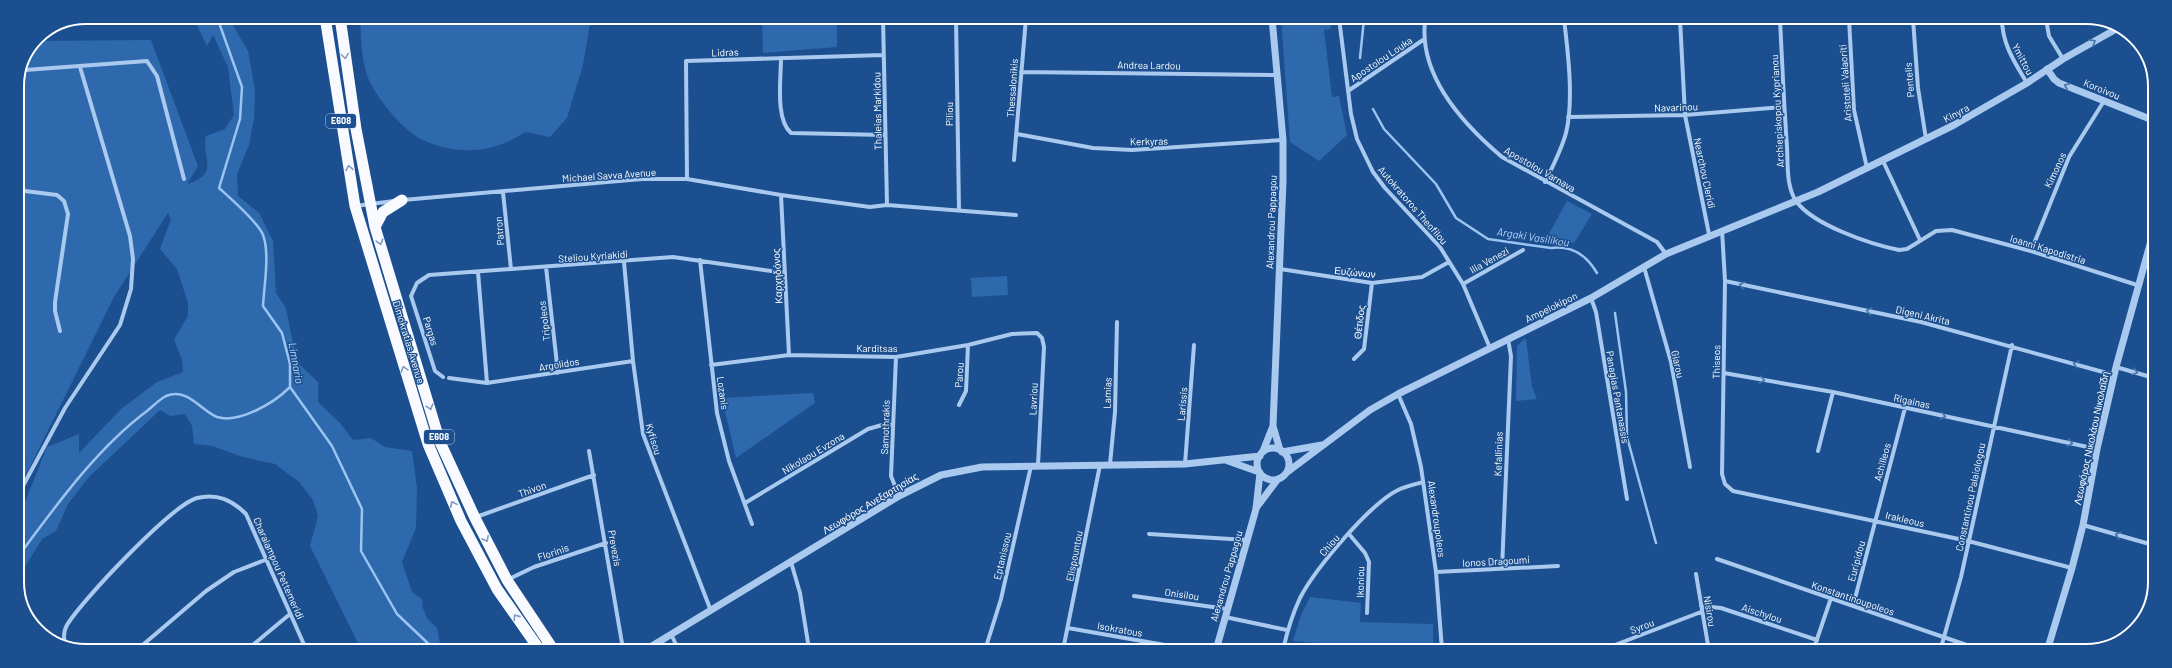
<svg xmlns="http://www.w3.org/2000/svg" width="2172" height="668" font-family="Barlow,sans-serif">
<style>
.green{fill:#2e69ad}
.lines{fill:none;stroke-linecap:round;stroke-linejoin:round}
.stream{stroke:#9cc4f0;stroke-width:2.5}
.minor{stroke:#a9c9ee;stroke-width:4}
.tertiary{stroke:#a9c9ee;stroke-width:7}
.trunk{stroke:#f8faff;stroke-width:11}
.oneway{stroke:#4674ac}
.oneway2{stroke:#7e9cc1}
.labels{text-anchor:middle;stroke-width:3;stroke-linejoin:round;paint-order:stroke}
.shield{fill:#1b4f8f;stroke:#bbcadd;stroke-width:1}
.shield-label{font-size:9px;font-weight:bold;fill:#fff}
.street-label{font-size:10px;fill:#fff;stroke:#1b4f8f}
.water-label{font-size:11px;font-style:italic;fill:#b5d3f5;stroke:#1b4f8f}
.rim{fill:none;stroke:#fff;stroke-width:2}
</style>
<rect width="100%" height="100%" fill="#1b4f8f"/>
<path class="green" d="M193 17H228L248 51 255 90 254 119 249 145 237 174 238 196 259 213 273 241 276 293 286 308 293 343 300 365 318 382V402L340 423 353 440 371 438 385 447 412 451 417 488 416 528 402 562 412 592 423 600 422 606 427 618 437 628 441 649H361L310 546 318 516 313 500 299 482 275 464 243 457 212 446 194 444 192 426 185 414 170 416 160 410 88 478 68 504 56 531 42 539 17 580V522L47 447 79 434V453L121 409 157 382 183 372 182 360 174 339 188 316V303L177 269 160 249 171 219 168 213 114 297 17 493V86L22 59 35 41 151 40 198 166 187 184C221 173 201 159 206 136L225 129 234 115 228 67 213 35 207 46Z
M360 17 591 18 583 65 567 118 550 137 526 132C518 136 509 142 499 145 474 154 442 151 419 138 400 127 374 95 367 75 361 56 361 37 360 17Z
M762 18H837V47L763 53Z
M1281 18H1330L1331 29 1324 30 1332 97 1339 96 1347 135 1319 161 1290 142Z
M1567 201 1592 214 1574 243 1546 239Z
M1007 276 1008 295 972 297 971 278Z
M1524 339H1526L1532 387 1537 399 1516 401 1517 346Z
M813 393 815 403 736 458 722 398Z
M1310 597 1361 603 1360 622 1433 624V650H1402L1293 641 1301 615Z"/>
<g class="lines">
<path class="stream" d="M217 17 242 87 240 119 219 188C230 198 258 222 263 235 270 253 264 287 263 306L282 333 290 364V387L332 446 362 509 361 551 397 614 434 649
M1360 58 1364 19
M1373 109 1384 129 1436 184 1456 218 1488 239 1551 248C1572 245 1587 256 1597 273
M1615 313 1626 392 1627 437 1656 543
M17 558C55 507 96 449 147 411 153 406 160 399 166 396 188 387 201 411 217 417 240 424 275 402 290 387"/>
<path class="minor" d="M883 18 887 205
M956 18 959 210
M1339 18 1351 114 1357 139 1373 172 1385 188 1440 247 1463 284 1490 348
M1680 19 1685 115 1709 234
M1780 19C1782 62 1784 104 1787 147 1788 164 1786 186 1796 201 1813 225 1870 244 1899 250L1907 249 1936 231 1952 230 2031 251 2137 285
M1849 19 1854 110 1867 168
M1913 19 1918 88 1926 139
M2002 19C2002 44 2015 63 2027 83
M2046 19 2049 36 2063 59
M1425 22C1419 76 1464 125 1502 157L1657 242 1666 254
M781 58C781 79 775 119 791 133L885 135
M25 70 147 61 157 76 184 179
M1021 72 1277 75
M1348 91 1423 40
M1568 117 1685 115 1784 107
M17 123 27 52
M1017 134 1093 148 1132 150 1283 140
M1014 160 1026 18
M1883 161 1920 240
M687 179 686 61 883 55
M1545 182C1553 166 1561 151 1566 133 1574 101 1568 52 1564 19
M17 190 57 195 64 201 68 214 55 302V311L60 331
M503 192 511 269
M781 195 789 355
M403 200 642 179H687L781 195 870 207 887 205 1016 215
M355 206 394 201
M1722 230 1725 281 1722 474 1725 484 1733 491 1968 541 2072 568
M2031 251 2069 157 2104 101
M700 260 717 413 729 461 752 524
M624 262 633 361 643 434 711 611
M546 267 558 373
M1644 267 1671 362 1690 467
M1280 269 1372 283 1422 277 1449 262
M478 272 487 383 633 361
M1725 281 1921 322 2114 375
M1463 284 1523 250
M1591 298 1596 312 1627 499
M896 357 891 476 899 496
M1354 359 1364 349 1372 283
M711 365 789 355 896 357 968 345 1012 334 1037 333 1042 338 1044 347 1038 465
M2116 367 2154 378
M1724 373 1833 392 2097 449
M443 377 435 371 411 296 417 283 429 275 673 257 785 273
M449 378 487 383
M1398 394 1411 424 1421 467 1436 572 1442 650
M959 405 966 391 968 345
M589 451 623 649
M1818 451 1833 392
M1110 464 1115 412 1117 322
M1185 464 1194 345
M17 497 65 408 120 325 131 289 133 259 130 236 80 67
M745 503 868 429 882 425H893
M476 517 594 475
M2083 525 2153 545
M1149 534 1247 540
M1349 534 1365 553 1369 562 1367 613
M1717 559 1984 651
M791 562 800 593 809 649
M1502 569 1511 356 1508 339
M1436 572 1558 566
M1696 574 1709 651
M507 580 534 567 606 543
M1134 596 1227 609
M1701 606 1721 608 1817 640
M1853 606 1905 408
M1225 617 1287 630
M1068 628 1193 650
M672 636 678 649
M1443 647 1607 648 1701 612
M67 648C63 641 63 632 67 625 82 600 172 505 197 498 217 493 232 500 246 514L306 649
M138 649 206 591 234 572 265 560
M248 649 290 614
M985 650 1001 599 1031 466
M1063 650 1100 465
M1283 650C1287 632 1292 615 1300 598 1315 569 1371 502 1400 489 1407 486 1416 484 1423 482
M1813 651 1831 598
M1940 651 1961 577 2012 345"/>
<path class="tertiary" d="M2047 69 2054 79 2059 83 2155 121
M1273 426 1280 450
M1257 464a16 16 0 1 1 32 0a16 16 0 1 1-32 0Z
M1263 451 1273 426 1283 181V140L1272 18
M1282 452 1322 445
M1228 461 1259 472
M1286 473 1370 410 1398 394 1591 298 1666 254 1818 192 1954 125 2027 83 2063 59 2118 28
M1256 508 1278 479
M647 649 899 496 941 475 982 467 1185 464 1260 456
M1216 650 1256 509 1260 473
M2047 651 2072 568 2083 525 2097 449 2116 367 2154 230"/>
<path class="trunk" d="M325 17 355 206 428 444 461 521 497 589 539 649
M340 17 356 129 375 227 440 442 475 518 507 580 553 649
M375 227 383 212 402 200"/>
</g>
<defs><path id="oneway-chevron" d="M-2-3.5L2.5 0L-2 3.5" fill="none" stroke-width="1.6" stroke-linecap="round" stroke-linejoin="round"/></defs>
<g class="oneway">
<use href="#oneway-chevron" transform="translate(2093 42) rotate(-29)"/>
<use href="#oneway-chevron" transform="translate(2067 86) rotate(-157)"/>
<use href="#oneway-chevron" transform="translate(1742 285) rotate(-168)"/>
<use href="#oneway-chevron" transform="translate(1869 311) rotate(-168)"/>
<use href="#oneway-chevron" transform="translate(2076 364) rotate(-164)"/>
<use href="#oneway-chevron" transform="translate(2135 372) rotate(16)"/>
<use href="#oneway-chevron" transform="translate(1762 380) rotate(10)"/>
<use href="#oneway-chevron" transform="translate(1943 416) rotate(11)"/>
<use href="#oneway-chevron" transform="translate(2070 443) rotate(13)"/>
<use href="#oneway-chevron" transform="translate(2118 535) rotate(-164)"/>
</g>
<g class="oneway2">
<use href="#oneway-chevron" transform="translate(345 56) rotate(82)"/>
<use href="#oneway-chevron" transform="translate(349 168) rotate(-99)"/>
<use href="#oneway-chevron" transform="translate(380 242) rotate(73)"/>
<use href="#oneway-chevron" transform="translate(404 369) rotate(-107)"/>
<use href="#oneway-chevron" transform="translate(430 407) rotate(73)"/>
<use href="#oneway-chevron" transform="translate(453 504) rotate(-114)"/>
<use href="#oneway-chevron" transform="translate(486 539) rotate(63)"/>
<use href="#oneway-chevron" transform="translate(516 617) rotate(-125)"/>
</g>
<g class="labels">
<g class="shield">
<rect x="326" y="114" width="30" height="14" rx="3"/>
<rect x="424" y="430" width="30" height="14" rx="3"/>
</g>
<g class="shield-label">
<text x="341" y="124">E608</text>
<text x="439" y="440">E608</text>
</g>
<g class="street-label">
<text transform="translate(725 52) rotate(-2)" y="4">Lidras</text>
<text transform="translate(1381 59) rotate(-34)" y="4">Apostolou Louka</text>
<text transform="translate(2023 59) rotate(62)" y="4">Ymittou</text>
<text transform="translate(1149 65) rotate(1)" y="4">Andrea Lardou</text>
<text transform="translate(1909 80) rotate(-95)" y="4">Pentelis</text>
<text transform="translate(1845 83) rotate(-94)" y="4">Aristoteli Valaoriti</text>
<text transform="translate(1012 88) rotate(-86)" y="4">Thessalonikis</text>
<text transform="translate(2102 89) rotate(22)" y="4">Koroivou</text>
<text transform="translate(1676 107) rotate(-2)" y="4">Navarinou</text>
<text transform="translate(877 111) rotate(-91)" y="4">Thaleias Markidou</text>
<text transform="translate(1777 111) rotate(-93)" y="4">Archiepiskopou Kyprianou</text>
<text transform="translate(1956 113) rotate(-28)" y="4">Kinyra</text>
<text transform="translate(949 114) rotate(-90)" y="4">Piliou</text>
<text transform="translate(1149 141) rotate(-1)" y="4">Kerkyras</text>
<text transform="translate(1540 169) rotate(30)" y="4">Apostolou Varnava</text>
<text transform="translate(2055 170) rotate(-65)" y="4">Kimonos</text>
<text transform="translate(1705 173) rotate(78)" y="4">Nearchou Cleridi</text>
<text transform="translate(609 175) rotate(-4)" y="4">Michael Savva Avenue</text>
<text transform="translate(1413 205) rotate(49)" y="4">Autokratoros Theofilou</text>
<text transform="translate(1271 222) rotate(-88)" y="4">Alexandrou Pappagou</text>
<text transform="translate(499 231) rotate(-95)" y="4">Patron</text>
<text transform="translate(2048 249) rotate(17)" y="4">Ioanni Kapodistria</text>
<text transform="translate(593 256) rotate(-4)" y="4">Steliou Kyriakidi</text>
<text transform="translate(1489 260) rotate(-29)" y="4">Ilia Venezi</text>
<text transform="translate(1355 272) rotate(6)" y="4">Ευζώνων</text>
<text transform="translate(777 276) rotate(-93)" y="4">Καρχηδόνος</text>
<text transform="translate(1551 307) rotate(-26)" y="4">Ampelokipon</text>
<text transform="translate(1923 315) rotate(13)" y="4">Digeni Akrita</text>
<text transform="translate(544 321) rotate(-97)" y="4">Tripoleos</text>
<text transform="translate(1359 322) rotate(-83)" y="4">Θέτιδος</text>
<text transform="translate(431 331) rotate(73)" y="4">Pargas</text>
<text transform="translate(409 342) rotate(73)" y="4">Dimokratias Avenue</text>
<text x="877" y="352">Karditsas</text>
<text transform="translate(1716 362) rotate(-89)" y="4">Thiseos</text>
<text transform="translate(559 364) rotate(-9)" y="4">Argolidos</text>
<text transform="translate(1678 364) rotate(77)" y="4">Giarou</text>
<text transform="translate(959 375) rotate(-86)" y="4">Parou</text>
<text transform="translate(723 393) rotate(82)" y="4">Lozanis</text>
<text transform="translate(1107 393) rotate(-88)" y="4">Lamias</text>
<text transform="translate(1618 397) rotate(80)" y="4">Panagias Pantanassis</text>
<text transform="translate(1033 399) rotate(-87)" y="4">Lavriou</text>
<text transform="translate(1912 401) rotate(12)" y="4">Rigainas</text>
<text transform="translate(1182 404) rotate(-85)" y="4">Larissis</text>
<text transform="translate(885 427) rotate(-88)" y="4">Samothrakis</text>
<text transform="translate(2091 438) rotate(-78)" y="4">Λεωφόρος Νικολάου Νικολαΐδη</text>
<text transform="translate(654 439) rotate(73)" y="4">Kyfisou</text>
<text transform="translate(813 453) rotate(-31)" y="4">Nikolaou Evzona</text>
<text transform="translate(1498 454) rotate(-88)" y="4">Kefallinias</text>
<text transform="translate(1882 462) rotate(-75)" y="4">Achilleos</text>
<text transform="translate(532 489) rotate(-20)" y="4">Thivon</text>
<text transform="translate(1970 497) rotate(-78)" y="4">Constantinou Palaiologou</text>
<text transform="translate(870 503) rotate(-31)" y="4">Λεωφόρος Ανεξαρτησίας</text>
<text transform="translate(1437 519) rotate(82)" y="4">Alexandroupoleos</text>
<text transform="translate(1905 519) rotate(13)" y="4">Irakleous</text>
<text transform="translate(1329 545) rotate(-49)" y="4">Chiou</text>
<text transform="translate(615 548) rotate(80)" y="4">Prevezis</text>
<text transform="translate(553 552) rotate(-19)" y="4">Florinis</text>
<text transform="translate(1002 556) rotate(-77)" y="4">Eptanissou</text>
<text transform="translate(1074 556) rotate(-79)" y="4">Elispountou</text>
<text transform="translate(1496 561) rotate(-3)" y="4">Ionos Dragoumi</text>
<text transform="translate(1856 561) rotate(-75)" y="4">Euripidou</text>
<text transform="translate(279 568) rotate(66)" y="4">Charalampou Pettemeridi</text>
<text transform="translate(1226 576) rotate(-74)" y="4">Alexandrou Pappagou</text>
<text transform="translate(1360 582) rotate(-89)" y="4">Ikoniou</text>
<text transform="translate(1182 594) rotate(8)" y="4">Onisilou</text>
<text transform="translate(1853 598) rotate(19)" y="4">Konstantinoupoleos</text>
<text transform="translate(1710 611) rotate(80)" y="4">Nisirou</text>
<text transform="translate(1762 613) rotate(18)" y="4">Aischylou</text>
<text transform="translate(1642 626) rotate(-21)" y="4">Syrou</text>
<text transform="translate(1120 629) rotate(10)" y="4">Isokratous</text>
</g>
<g class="water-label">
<text transform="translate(1533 237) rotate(9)" y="4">Argaki Vasilikou</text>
<text transform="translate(296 363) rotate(80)" y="4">Limnaria</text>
</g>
</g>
<path d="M0 0H2172V668H0ZM86 24H2086A62 62 0 0 1 2148 86V582A62 62 0 0 1 2086 644H86A62 62 0 0 1 24 582V86A62 62 0 0 1 86 24Z" fill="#1b4f8f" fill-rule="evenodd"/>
<path class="rim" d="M86 24H2086A62 62 0 0 1 2148 86V582A62 62 0 0 1 2086 644H86A62 62 0 0 1 24 582V86A62 62 0 0 1 86 24Z"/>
</svg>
